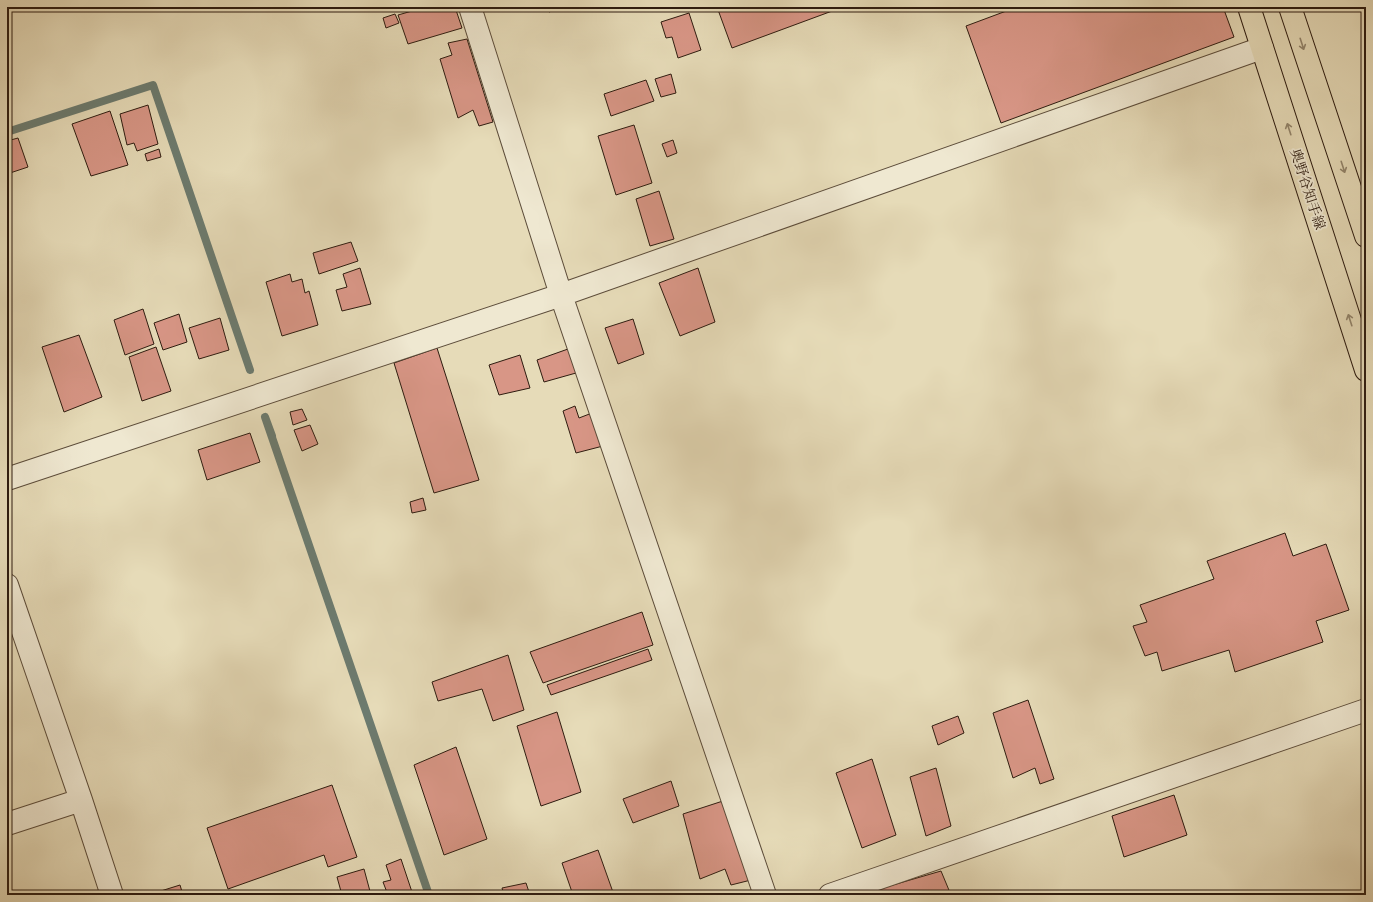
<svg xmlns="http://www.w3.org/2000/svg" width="1373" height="902" font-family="'IM FELL English','Noto Serif JP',serif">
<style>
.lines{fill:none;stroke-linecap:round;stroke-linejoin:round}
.stream{stroke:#6c7b6f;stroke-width:8}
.building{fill:#d89686;stroke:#2e1c10}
.minor-casing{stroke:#5c4c3a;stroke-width:24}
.major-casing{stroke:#2e1c10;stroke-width:24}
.minor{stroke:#efe8d1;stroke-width:22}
.major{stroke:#e6dbb8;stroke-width:22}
.oneway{stroke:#93856c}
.labels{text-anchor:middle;stroke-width:3.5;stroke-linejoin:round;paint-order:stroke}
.street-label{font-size:14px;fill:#2e1c10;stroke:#efe8d1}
</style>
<rect width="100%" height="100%" fill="#e6dbb8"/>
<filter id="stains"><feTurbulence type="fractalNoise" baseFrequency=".005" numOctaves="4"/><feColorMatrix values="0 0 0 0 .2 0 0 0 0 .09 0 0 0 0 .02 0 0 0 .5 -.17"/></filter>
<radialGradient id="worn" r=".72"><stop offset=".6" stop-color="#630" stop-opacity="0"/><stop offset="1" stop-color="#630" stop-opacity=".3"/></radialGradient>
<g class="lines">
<path class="stream" d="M7 132 153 85 250 370
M272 436 265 417 429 895"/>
</g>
<path class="building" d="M426 7H455L462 28 408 44 398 15Z
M548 7H565L549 12Z
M717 7H843L732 48Z
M1017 7H1223L1234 37 1001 123 966 26Z
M689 13 701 50 678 58 672 37 666 38 661 22Z
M395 14 399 23 386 28 383 18Z
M467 39 493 122 479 126 473 110 458 118 440 59 452 55 448 43Z
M671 74 676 93 661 97 655 79Z
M646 80 654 101 611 116 604 94Z
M148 105 158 144 137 151 134 143 127 145 120 114Z
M110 111 128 165 91 176 72 124Z
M634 125 652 183 616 195 598 136Z
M18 138 28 167 7 174V141Z
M673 140 677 153 667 157 662 144Z
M159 149 161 157 147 161 145 154Z
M659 191 674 239 650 246 636 199Z
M351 242 358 261 319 274 313 253Z
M360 268 371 304 342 311 336 290 347 287 343 274Z
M698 268 715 322 680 336 659 283Z
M290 274 292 282 302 279 305 293 309 291 318 325 282 336 266 282Z
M143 309 154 344 125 355 114 320Z
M179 314 187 342 163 350 154 323Z
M220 318 229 350 199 359 189 328Z
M633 319 644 354 618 364 605 328Z
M79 335 102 397 64 412 42 347Z
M156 347 171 391 142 401 129 357Z
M437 348 479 480 434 493 394 363Z
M568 349 576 373 544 382 537 360Z
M520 355 530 388 499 395 489 365Z
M575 406 579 418 592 413 603 446 576 453 563 411Z
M302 409 307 420 293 425 290 412Z
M310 425 318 444 302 451 294 430Z
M250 433 260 462 207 480 198 450Z
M423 498 426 510 412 513 410 502Z
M1285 533 1293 556 1326 544 1349 610 1316 621 1323 642 1235 672 1229 650 1162 671 1157 652 1145 656 1133 626 1147 622 1140 605 1214 579 1207 561Z
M642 612 653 645 543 683 530 652Z
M648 649 652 660 551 695 547 685Z
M508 655 524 710 493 721 482 689 438 701 432 682Z
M1028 700 1054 779 1040 784 1035 768 1013 778 993 713Z
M557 712 581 792 541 806 517 726Z
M958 716 964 733 938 745 932 726Z
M456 747 487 839 444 855 414 765Z
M872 759 896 835 862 848 836 773Z
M936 768 951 826 926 836 910 777Z
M671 781 679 806 633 823 623 799Z
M332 785 357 857 328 867 324 855 228 889 207 828Z
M1174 795 1187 835 1124 857 1112 816Z
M729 799 751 880 731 885 725 869 700 879 683 814Z
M598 850 614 895H573L562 863Z
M401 859 413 895H388L383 882 391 880 386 865Z
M364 869 371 895H342L337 877Z
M941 871 951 895H881L879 889Z
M526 883 530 895H504L502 888Z
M180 885 183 895H148Z"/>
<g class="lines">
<g class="minor-casing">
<path id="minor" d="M470 7 561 295 765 895
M7 479 561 295 1262 48
M7 585 81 800 112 895
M7 824 81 800
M830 895 1366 710"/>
</g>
<g class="major-casing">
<path id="major" d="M1249 7 1366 370
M1290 7 1366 236"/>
</g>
<use href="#minor" class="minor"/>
<use href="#major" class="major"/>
</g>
<defs><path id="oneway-shaft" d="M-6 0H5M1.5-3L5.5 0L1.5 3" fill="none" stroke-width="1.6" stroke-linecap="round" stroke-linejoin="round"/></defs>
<g class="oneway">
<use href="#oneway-shaft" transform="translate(1302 44) rotate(72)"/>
<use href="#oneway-shaft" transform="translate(1289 129) rotate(-108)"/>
<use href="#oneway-shaft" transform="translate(1343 167) rotate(72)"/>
<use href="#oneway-shaft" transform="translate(1350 320) rotate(-108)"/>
</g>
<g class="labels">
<g class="street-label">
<text transform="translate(1308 189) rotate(72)" y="5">奥野谷知手線</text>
</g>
</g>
<rect width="1373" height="902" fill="none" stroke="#e6dbb8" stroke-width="24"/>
<rect x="8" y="8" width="1357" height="886" fill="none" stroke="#2e1c10" stroke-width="2"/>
<rect x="12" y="12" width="1349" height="878" fill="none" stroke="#2e1c10"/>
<rect width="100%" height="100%" filter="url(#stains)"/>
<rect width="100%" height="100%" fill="url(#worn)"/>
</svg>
